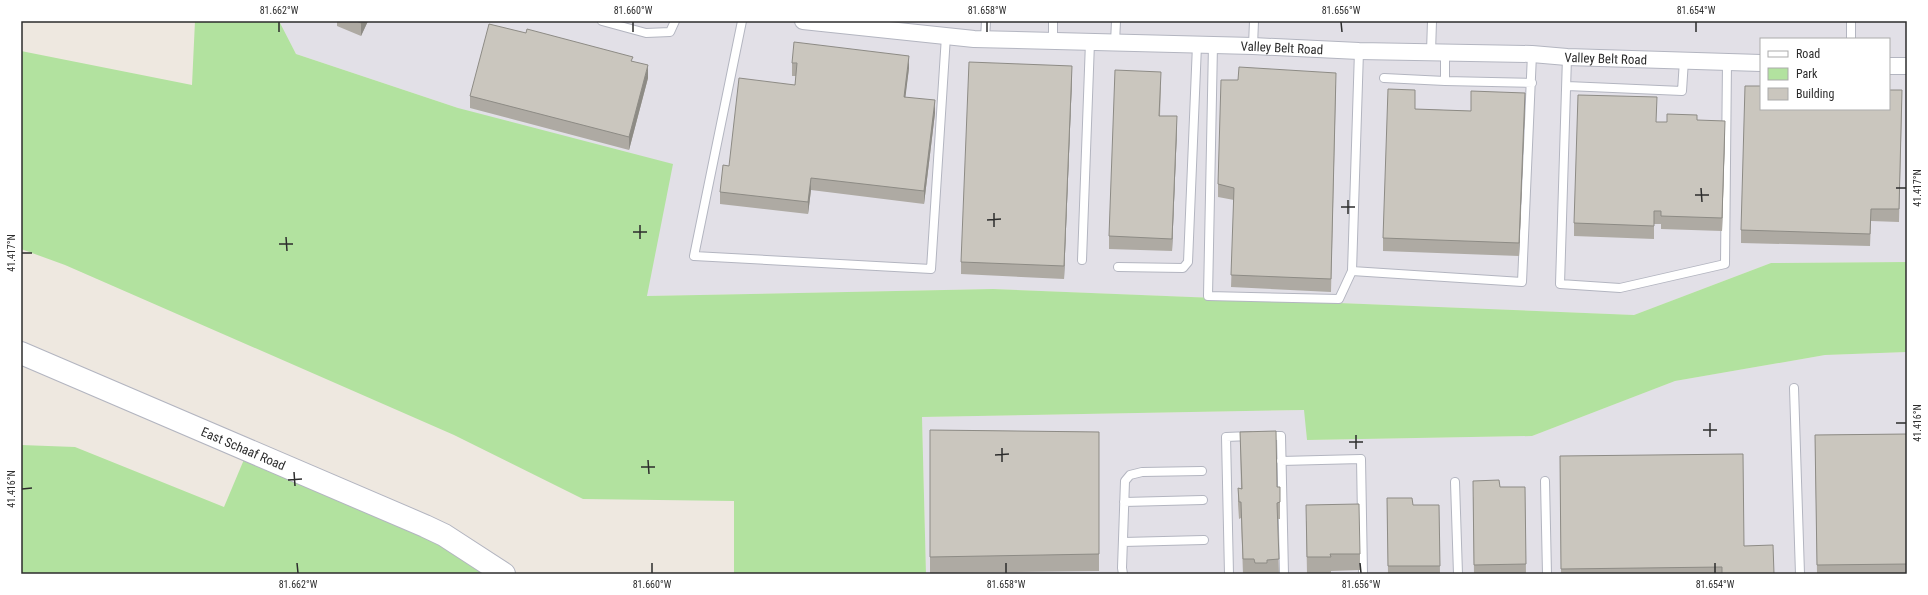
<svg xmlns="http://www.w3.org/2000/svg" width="1928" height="595" font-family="'Roboto Condensed',sans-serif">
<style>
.industrial{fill:#e2e0e7;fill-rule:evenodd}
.green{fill:#b2e29f}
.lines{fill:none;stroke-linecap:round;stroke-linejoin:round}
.lane-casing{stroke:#b3b5c0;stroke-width:10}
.street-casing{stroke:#b3b5c0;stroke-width:18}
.secondary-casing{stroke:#b3b5c0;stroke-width:24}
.lane{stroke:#fff;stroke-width:8}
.street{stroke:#fff;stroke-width:16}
.secondary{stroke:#fff;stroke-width:22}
.wall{fill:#aeaaa3}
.shaded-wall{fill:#8d8b85}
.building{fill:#cac6be;stroke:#8d8b85}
.ticks{fill:none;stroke:#2d2d2d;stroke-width:1.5}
.labels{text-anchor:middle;stroke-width:3;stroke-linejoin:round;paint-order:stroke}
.street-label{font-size:13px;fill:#2d2d2d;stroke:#fff}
.neatline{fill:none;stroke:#2d2d2d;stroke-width:1.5}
.ticks-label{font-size:10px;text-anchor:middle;fill:#2d2d2d}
</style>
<rect width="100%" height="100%" fill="#eee8e0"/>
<path class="industrial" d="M278 21H1907V262L1771 263 1634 315 993 289 647 296 458 108 296 54ZM1761 39H1889V109H1761Z
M1907 352V574H926L922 417 1305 410 1307 440 1532 436 1675 381 1825 355Z"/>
<path class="green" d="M195 21H279L296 54 458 108 673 164 647 296 993 289 1634 315 1771 263 1907 262V352L1825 355 1675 381 1532 436 1307 440 1304 410 922 417 926 574H734V501L583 499 454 435 65 265 21 249V51L192 85Z
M21 445 75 447 224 507 248 450 504 574H21Z"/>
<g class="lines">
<g class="lane-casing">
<path id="lane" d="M602 21 646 33 670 32 675 21
M742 21 694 256 931 269 946 36
M1851 21V39
M985 39 986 21
M1053 41V21
M1115 43 1116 21
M1213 45 1208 296 1339 299 1352 271 1359 51
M1253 46 1254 21
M1431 52 1432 21
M1567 57 1560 284 1620 288 1725 264 1727 62
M1384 78 1445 81V52
M1445 81 1532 83
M1567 86 1682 91 1684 60
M1082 260 1090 42
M1118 267 1183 268 1188 262 1197 45
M1352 271 1522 282 1532 54
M1794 388 1800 574
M1266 436H1281L1284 574
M1281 461 1361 459 1363 574
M1545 481 1547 574
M1455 482 1458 574
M1124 502 1203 500
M1123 542 1204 540
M1123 574 1122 568 1125 481 1130 475 1142 472 1202 471
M1229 574 1226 437 1250 436"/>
</g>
<g class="street-casing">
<g id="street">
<path id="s1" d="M803 21 974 39 1253 46 1359 51 1532 54 1567 57 1761 63"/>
<path d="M1889 66H1907"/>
</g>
</g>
<g class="secondary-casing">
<g id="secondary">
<path id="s2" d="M21 353 425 526 444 535 504 574"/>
</g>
</g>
<use href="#lane" class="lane"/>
<use href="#street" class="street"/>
<use href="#secondary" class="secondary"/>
</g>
<path class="wall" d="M337 21H368L361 36 337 26Z
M633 61 648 78 629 150 470 108V96Z
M792 63 909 68 905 97 935 113 924 204 811 190 808 214 720 204V192L795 85 796 76H792Z
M1072 79 1064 279 961 274V262Z
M1161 85 1160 116 1177 129 1172 251 1109 249V236Z
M1336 85 1331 292 1231 287 1234 200 1218 197V184Z
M1902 103 1899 222 1871 221 1870 246 1741 243V230Z
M1525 105 1519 256 1383 251V238L1415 109 1471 111Z
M1697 120 1725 134 1722 231 1661 229V224H1654V239L1574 236V223L1657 122H1667Z
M930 430 1099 432V571L930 573Z
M1240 432 1277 487 1280 502V519H1277L1279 574H1243L1241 518 1239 519 1238 504V488L1241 489Z
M1907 434V574H1817L1815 435Z
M1560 456 1744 546 1774 574H1561Z
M1500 487H1525L1526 574H1474L1473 497Z
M1387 498 1413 505H1439L1440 574H1388Z
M1306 521 1360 554V570L1331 571V573L1307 574Z"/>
<path class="shaded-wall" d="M362 21H368L361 36V23Z
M909 56V68L904 109V97Z
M648 65V78L629 150V137Z
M1072 66V79L1064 279V266Z
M1525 93V105L1519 256V243Z
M935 100V113L924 204V191Z
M1177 116V129L1172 251V239Z
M1725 121V134L1722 231V218Z
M811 178V190L808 214V202Z"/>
<path class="building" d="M356 21H362L361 23Z
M489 24 526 33 527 29 633 57 631 61 648 65 629 137 470 96Z
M794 42 909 56 904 97 935 100 924 191 811 178 808 202 720 192 723 165 729 166 739 78 795 85 797 63H792Z
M969 62 1072 66 1064 266 961 262Z
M1239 67 1336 73 1331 279 1231 275 1234 188 1218 184 1221 80H1238Z
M1115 70 1161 72 1159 116H1177L1172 239 1109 236Z
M1745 86H1761V109H1889V90H1902L1899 209H1871L1870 234 1741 230Z
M1388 89 1415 90V109L1471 111V91L1525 93 1519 243 1383 238Z
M1578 95 1657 97 1656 122H1667V114L1697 115V120L1725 121 1722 218 1661 216V211H1654V226L1574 223Z
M930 430 1099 432V554L930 557Z
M1276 431 1277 487H1280V502L1277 503 1279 559 1267 560V563H1255L1254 559H1243L1241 502H1239L1238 488 1242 489 1240 432Z
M1907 434V564L1817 565 1815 435Z
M1743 454 1744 546 1773 545 1774 574H1722V567L1561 569 1560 456Z
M1499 480 1500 487H1525L1526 564 1474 565 1473 481Z
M1387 498H1412L1413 505H1439L1440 566H1388Z
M1359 504 1360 554H1330L1331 557H1307L1306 505Z"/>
<path class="ticks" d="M279 22V32M633 22V32M987 22V32M1341 22 1342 32M1696 22V32M1701 188 1702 202M1896 188H1906M1695 195H1709M1348 200V214M1341 207H1355M994 213V227M987 220 1001 219M640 225V239M633 232H647M286 237 287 251M279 244H293M22 253H32M1710 423V437M1896 423H1906M1703 430H1717M1356 435V449M1349 442H1363M1002 448V462M995 455 1009 454M648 460 649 474M641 467H655M294 472 295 486M288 480 302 479M22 489 32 488M297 563 298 573M652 563V573M1006 563V573M1360 563 1361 573M1715 563V573"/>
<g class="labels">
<g class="street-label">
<text dy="5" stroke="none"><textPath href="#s1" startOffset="480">Valley Belt Road</textPath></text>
<text dy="5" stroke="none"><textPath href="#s1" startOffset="804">Valley Belt Road</textPath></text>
<text dy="5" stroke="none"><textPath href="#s2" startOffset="242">East Schaaf Road</textPath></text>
</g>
</g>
<rect width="1928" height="595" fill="none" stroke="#ffffff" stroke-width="44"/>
<rect x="1760" y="38" width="130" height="72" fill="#ffffff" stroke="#ababab"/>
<rect x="1768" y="51" width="20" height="6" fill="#ffffff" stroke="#ababab"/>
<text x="1796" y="58" font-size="12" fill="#2d2d2d">Road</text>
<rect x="1768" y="68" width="20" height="12" fill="#b2e29f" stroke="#ababab"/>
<text x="1796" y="78" font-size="12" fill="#2d2d2d">Park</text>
<rect x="1768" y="88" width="20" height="12" fill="#cac6be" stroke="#ababab"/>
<text x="1796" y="98" font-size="12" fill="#2d2d2d">Building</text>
<rect x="22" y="22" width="1884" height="551" class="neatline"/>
<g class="ticks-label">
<text x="279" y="14">81.662°W</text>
<text x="633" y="14">81.660°W</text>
<text x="987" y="14">81.658°W</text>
<text x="1341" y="14">81.656°W</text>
<text x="1696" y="14">81.654°W</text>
<text transform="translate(1917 188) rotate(-90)" y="4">41.417°N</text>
<text transform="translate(11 253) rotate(-90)" y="4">41.417°N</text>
<text transform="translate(1917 423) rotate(-90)" y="4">41.416°N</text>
<text transform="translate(11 489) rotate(-90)" y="4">41.416°N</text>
<text x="298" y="588">81.662°W</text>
<text x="652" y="588">81.660°W</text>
<text x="1006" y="588">81.658°W</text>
<text x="1361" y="588">81.656°W</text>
<text x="1715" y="588">81.654°W</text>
</g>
</svg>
